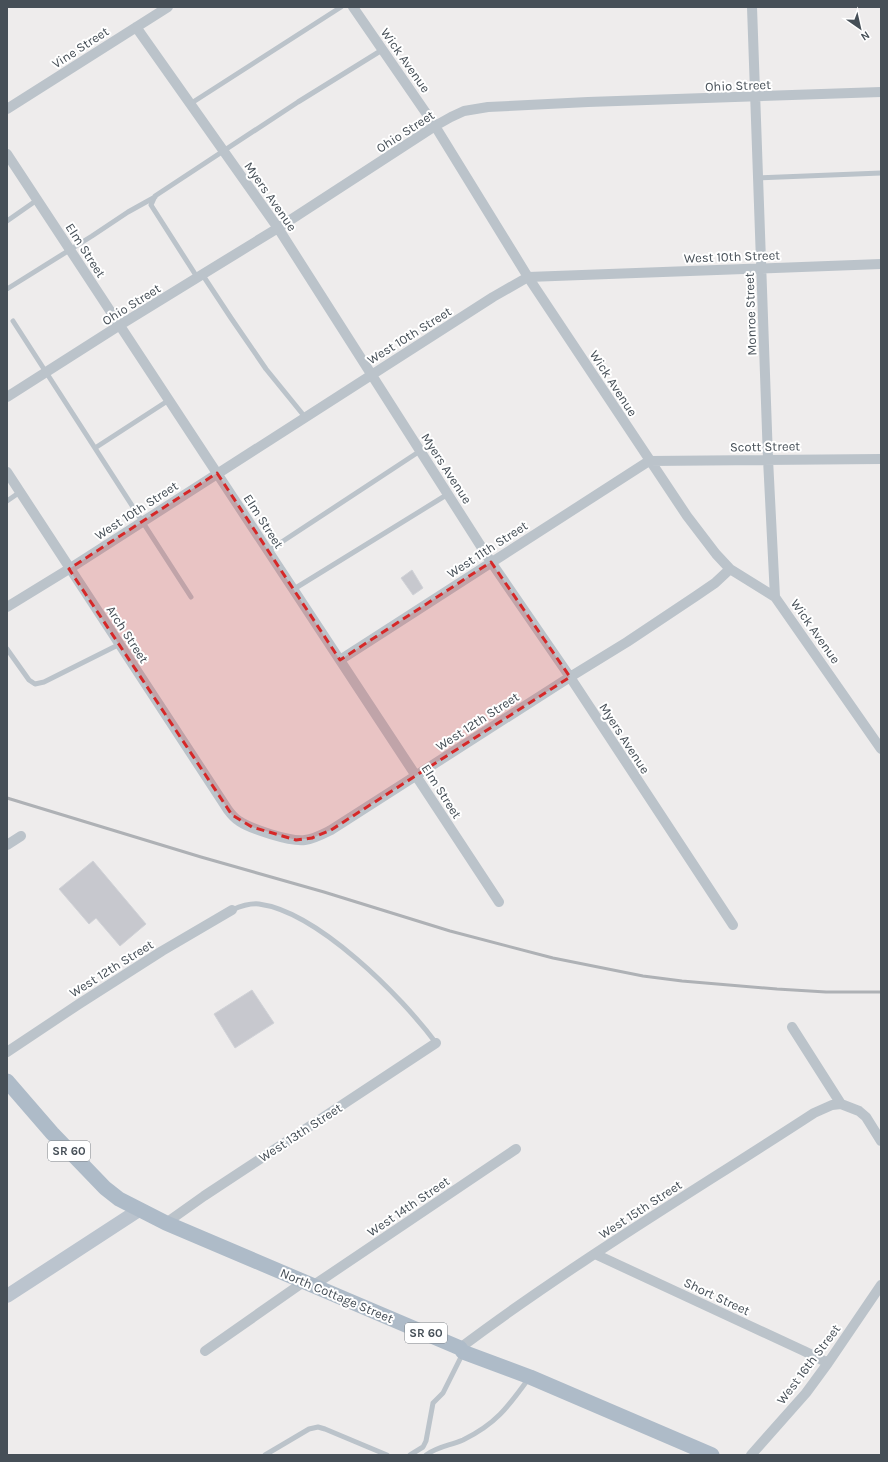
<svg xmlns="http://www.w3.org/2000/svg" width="888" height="1462" font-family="Karla,sans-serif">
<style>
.building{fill:#c7c8ce;stroke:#d0d2d7}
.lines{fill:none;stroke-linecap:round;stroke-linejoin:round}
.lane{stroke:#bbc3ca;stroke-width:5}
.street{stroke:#bbc3ca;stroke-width:10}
.secondary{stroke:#bbc4ce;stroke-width:14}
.primary{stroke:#aebbc8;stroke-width:15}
.rail{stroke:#aeb1b5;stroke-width:3}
.marked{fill:#d62828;fill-opacity:0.2;stroke:#d62828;stroke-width:3;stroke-dasharray:8 5;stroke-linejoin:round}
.labels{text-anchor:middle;stroke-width:4;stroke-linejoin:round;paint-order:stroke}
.shield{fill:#fff;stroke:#7e8489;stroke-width:1}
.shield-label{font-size:12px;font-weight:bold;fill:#464f57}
.street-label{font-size:13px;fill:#464f57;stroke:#fff}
</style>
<rect width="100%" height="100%" fill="#eeecec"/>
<path class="building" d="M412 570 423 588 413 595 401 578Z
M93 861 146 924 120 946 96 918 89 924 59 889Z
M252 990 274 1023 235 1048 214 1014Z"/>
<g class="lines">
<path class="lane" d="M190 104 341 7
M758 178 881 173
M7 221 37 200
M202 274 231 318 266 369 305 417
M197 277 151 205 155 196 298 102 382 50
M7 289 92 236 128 212 155 197
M13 321 191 597
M95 448 169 400
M7 501 20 492
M268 551 420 451
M294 589 448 494
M7 649 29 680 35 684 44 682 120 644
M232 910C241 906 249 903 259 904 318 912 401 996 436 1043
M265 1455 309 1429 318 1427 325 1429 387 1455
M410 1455 423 1447 426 1441 433 1403 443 1393 463 1353
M426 1455C439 1446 449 1446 463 1440 496 1424 508 1407 529 1378"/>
<path class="street" d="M353 7 435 126 528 277 687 516 716 554 730 569 775 597 881 749
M752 7 768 459 775 597
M136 27 278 228 491 562 570 677 733 925
M7 109 168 7
M7 154 499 902
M7 397 120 325 278 228 435 126 451 117 464 111 488 107 588 102 881 92
M7 472 228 810C231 814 234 818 239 821 251 829 290 842 305 840 314 839 323 834 331 830L570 677 627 642 696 596 715 583 730 569
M7 607 69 569 493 297 528 277 881 264
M340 660 649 461 881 459
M7 845 21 836
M792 1027 841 1104 859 1111 866 1117 881 1141
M7 1052 79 1004 162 951 232 910
M166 1223 204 1196 436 1043
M595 1254 804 1351 828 1363
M314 1285 516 1149
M460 1348C573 1263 696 1190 814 1113L832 1105 841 1104
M205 1351 305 1281
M751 1455 806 1393 828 1363 881 1285"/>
<path class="secondary" d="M7 1296 139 1210"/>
<path class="primary" d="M7 1081 52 1133 105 1188 119 1199 166 1223 460 1348 463 1352 530 1377 712 1455"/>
<path class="rail" d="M7 798 201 857 324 892 450 931 553 958 643 976 682 981 777 989 826 992H881"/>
</g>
<path class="marked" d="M217 473 340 660 491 562 570 677 331 830 312 838 296 840 252 827 232 815 69 569Z"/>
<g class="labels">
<g class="shield">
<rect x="48" y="1141" width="42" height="20" rx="3"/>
<rect x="405" y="1323" width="42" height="20" rx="3"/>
</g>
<g class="shield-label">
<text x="69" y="1155">SR 60</text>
<text x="426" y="1337">SR 60</text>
</g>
<g class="street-label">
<text transform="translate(80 47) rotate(-33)" y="5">Vine Street</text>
<text transform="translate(406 60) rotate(55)" y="5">Wick Avenue</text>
<text transform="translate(738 85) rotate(-2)" y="5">Ohio Street</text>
<text transform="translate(405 131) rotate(-33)" y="5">Ohio Street</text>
<text transform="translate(271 196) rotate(55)" y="5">Myers Avenue</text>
<text transform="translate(86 250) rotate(57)" y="5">Elm Street</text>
<text transform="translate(732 256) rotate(-2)" y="5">West 10th Street</text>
<text transform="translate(131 304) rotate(-32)" y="5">Ohio Street</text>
<text transform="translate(750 314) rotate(-92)" y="5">Monroe Street</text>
<text transform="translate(409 335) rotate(-32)" y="5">West 10th Street</text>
<text transform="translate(614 383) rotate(57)" y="5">Wick Avenue</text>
<text transform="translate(765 446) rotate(-1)" y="5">Scott Street</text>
<text transform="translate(447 468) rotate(57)" y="5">Myers Avenue</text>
<text transform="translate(136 510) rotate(-33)" y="5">West 10th Street</text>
<text transform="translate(264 521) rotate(57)" y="5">Elm Street</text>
<text transform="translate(487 549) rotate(-33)" y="5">West 11th Street</text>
<text transform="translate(816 631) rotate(55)" y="5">Wick Avenue</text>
<text transform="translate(128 634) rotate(57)" y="5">Arch Street</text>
<text transform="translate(477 721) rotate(-33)" y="5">West 12th Street</text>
<text transform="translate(625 738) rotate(57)" y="5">Myers Avenue</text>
<text transform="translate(442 791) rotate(57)" y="5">Elm Street</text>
<text transform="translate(111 968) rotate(-32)" y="5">West 12th Street</text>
<text transform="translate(300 1132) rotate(-33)" y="5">West 13th Street</text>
<text transform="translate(408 1206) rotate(-34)" y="5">West 14th Street</text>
<text transform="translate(640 1209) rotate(-33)" y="5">West 15th Street</text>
<text transform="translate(337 1295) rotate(23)" y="5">North Cottage Street</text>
<text transform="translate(717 1296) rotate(25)" y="5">Short Street</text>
<text transform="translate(808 1364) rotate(-53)" y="5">West 16th Street</text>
</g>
</g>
<rect width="888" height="1462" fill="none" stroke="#464f57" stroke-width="16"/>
<g transform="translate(860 28) rotate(146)" stroke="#ffffff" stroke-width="3" paint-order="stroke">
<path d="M0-3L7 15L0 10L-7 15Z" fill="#464f57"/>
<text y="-6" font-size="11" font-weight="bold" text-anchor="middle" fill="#464f57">N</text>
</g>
</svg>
